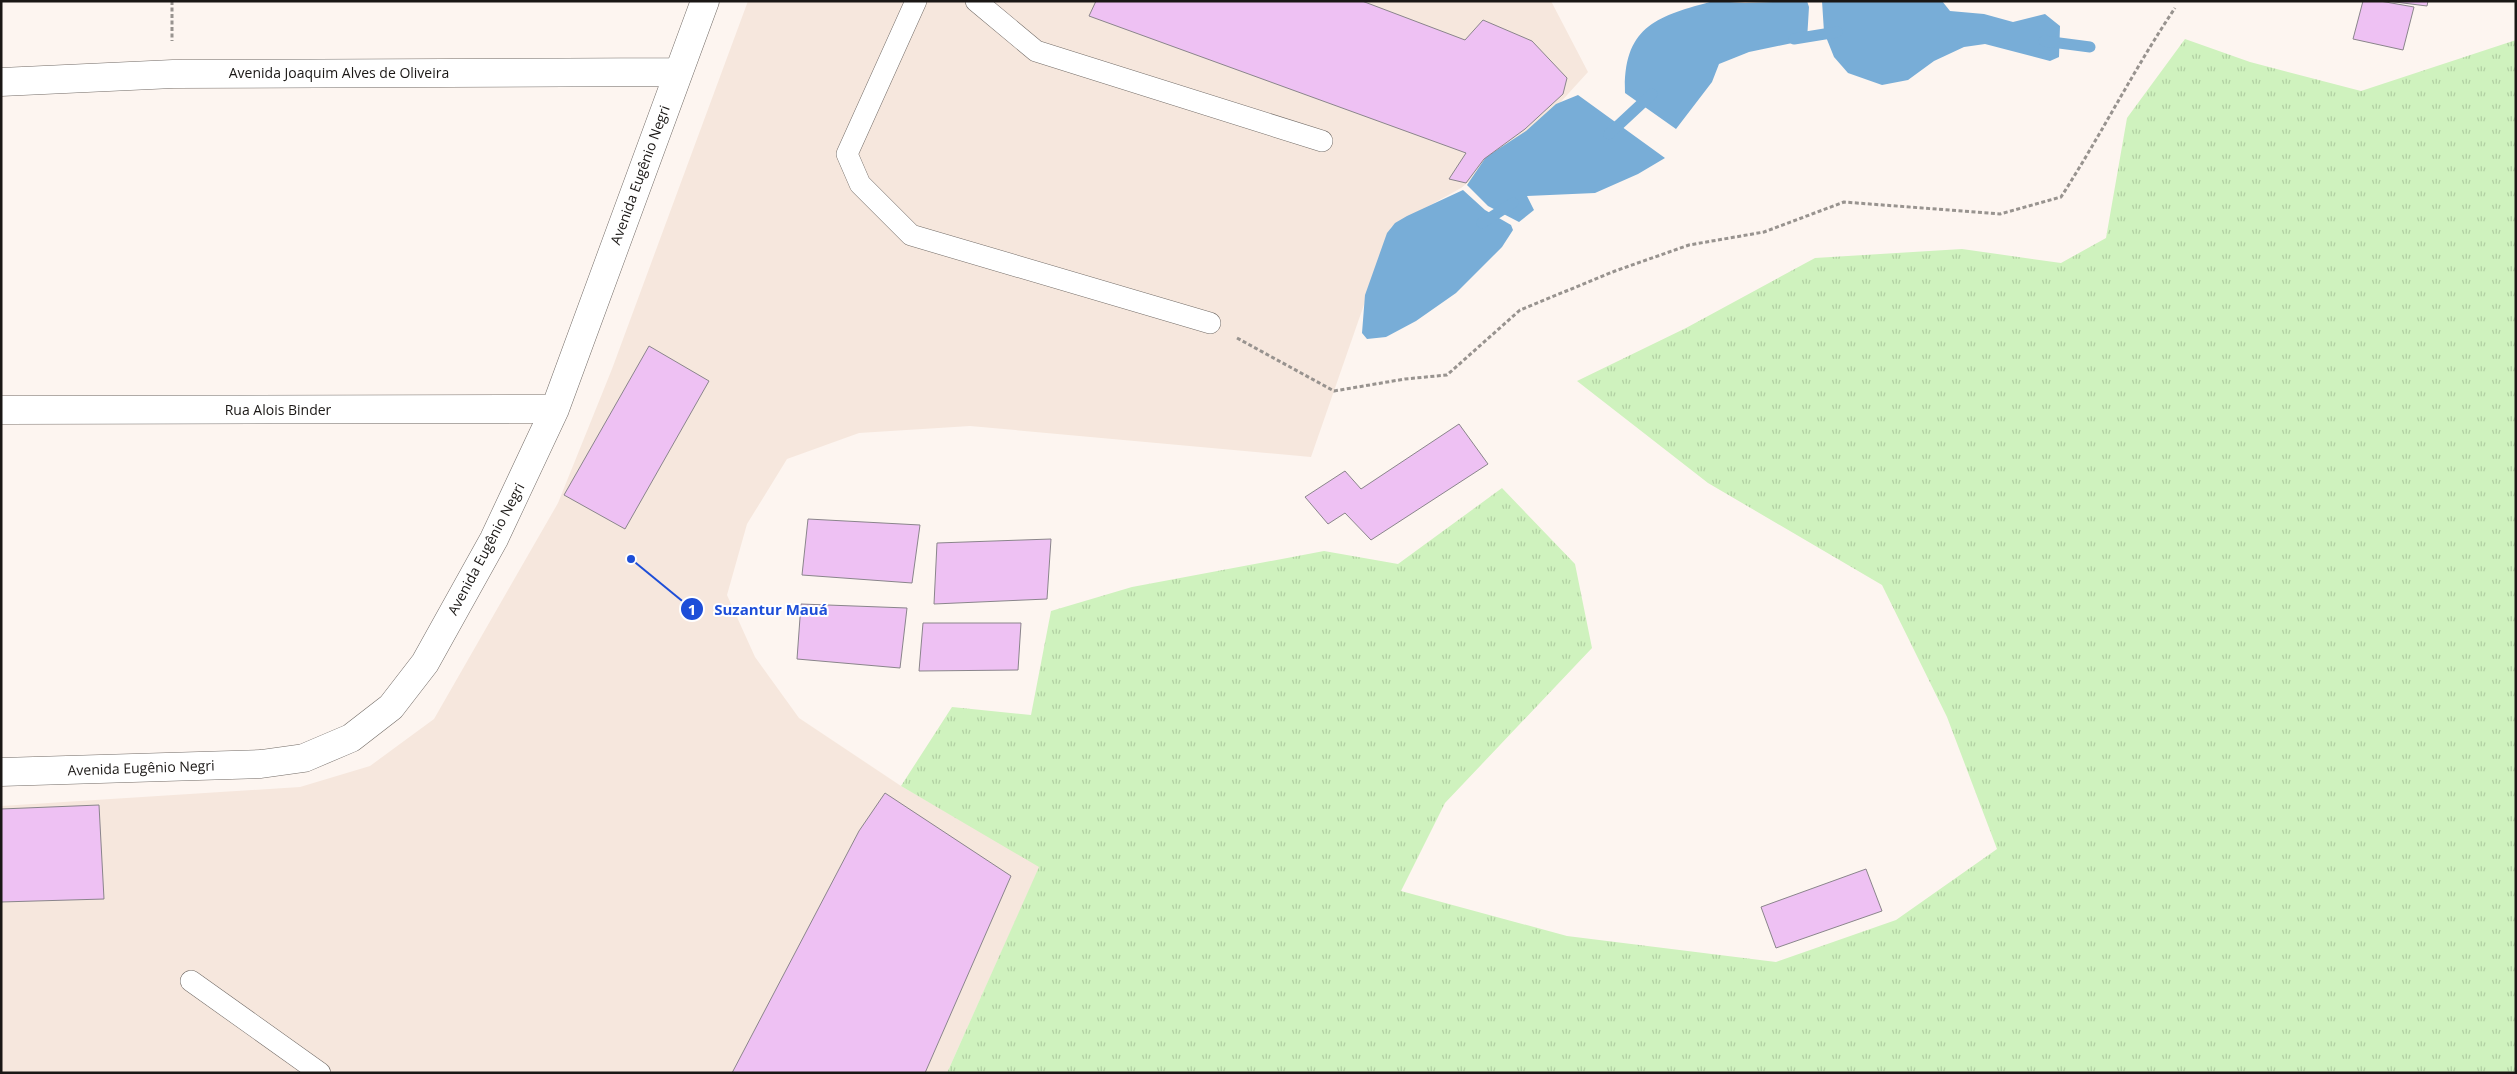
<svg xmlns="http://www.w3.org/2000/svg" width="2517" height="1074" font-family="'Open Sans',sans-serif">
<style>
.built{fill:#f6e7dd}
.grass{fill:url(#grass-tufts)}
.water{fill:#78add7}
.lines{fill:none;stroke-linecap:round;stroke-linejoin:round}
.stream{stroke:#78add7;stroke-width:11}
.building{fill:#eec1f3;stroke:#8a858b}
.lane-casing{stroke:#736c67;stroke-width:22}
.street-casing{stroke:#736c67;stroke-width:29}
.path{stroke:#98938f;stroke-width:3;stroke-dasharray:4 2.5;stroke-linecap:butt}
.lane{stroke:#fff;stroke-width:21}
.street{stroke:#fff;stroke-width:28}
.labels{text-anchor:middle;stroke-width:4;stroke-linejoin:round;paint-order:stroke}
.street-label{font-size:14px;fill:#1a1715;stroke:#fff}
.leader{fill:none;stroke:#1d4ed8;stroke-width:2}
.callout-dot{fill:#1d4ed8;stroke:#fff;stroke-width:2}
.mark-label{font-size:15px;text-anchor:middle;font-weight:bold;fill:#fff}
.callout-label{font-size:15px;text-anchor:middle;font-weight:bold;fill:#1d4ed8;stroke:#fff;stroke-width:4;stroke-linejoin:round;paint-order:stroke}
</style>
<defs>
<pattern id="grass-tufts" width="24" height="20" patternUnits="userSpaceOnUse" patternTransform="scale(1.25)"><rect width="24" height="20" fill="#cff2be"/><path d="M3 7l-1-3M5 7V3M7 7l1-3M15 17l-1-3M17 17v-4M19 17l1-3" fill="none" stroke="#b1cfa2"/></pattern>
</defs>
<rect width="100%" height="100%" fill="#fdf5f0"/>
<path class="built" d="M748 1H1551L1588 72 1537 128 1461 188 1391 227 1311 457 970 426 859 433 787 459 747 524 727 595 755 657 799 718 901 786 1040 866 947 1073H1V806L300 787 370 766 434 719 558 503 612 369Z"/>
<path class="grass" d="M2185 39 2250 62 2361 91 2516 40V1073H947L1039 867 901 786 952 707 1031 715 1051 611 1132 587 1324 551 1398 564 1502 488 1575 564 1592 648 1445 803 1401 891 1567 936 1776 962 1896 920 1997 849 1947 717 1882 585 1708 483 1577 381 1686 328 1815 258 1962 249 2061 263 2106 238 2127 118Z"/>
<path class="water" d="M1714 1 1745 3 1807 1 1809 7 1807 40 1749 52 1719 64 1712 82 1676 129 1625 93C1623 26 1657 16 1714 1Z
M1822 1H1942L1950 11 1984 14 2013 22 2045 14 2060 26 2059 57 2050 61 1985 44 1964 47 1934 61 1908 80 1882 85 1848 73 1834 57 1824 32Z
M1578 95 1665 158 1638 174 1595 193 1527 196 1534 210 1519 222 1488 206 1467 185 1486 157 1526 131 1556 104Z
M1463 190 1485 210 1511 225 1513 230 1502 247 1456 293 1416 321 1386 337 1367 339 1362 333 1365 295 1387 233 1395 223 1407 216Z"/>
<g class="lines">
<path class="stream" d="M1794 39 1837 32
M2044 41 2090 47
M1609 134 1652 94
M1482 223 1513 203"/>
</g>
<path class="building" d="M1096 1H1362L1465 40 1483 20 1532 41 1567 78 1563 94 1525 129 1484 159 1466 183 1449 179 1466 153 1089 16Z
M2363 1H2380L2414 7 2403 50 2353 39Z
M2387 1H2428L2427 6Z
M649 346 709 381 625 529 564 495Z
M1459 424 1488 464 1371 540 1345 513 1328 524 1305 497 1345 471 1361 489Z
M808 519 920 525 912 583 802 575Z
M1051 539 1047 599 934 604 937 543Z
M801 604 907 608 900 668 797 659Z
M923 623H1021L1018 670 919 671Z
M885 793 1011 876 925 1073H732L859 831Z
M99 805 104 899 1 902V809Z
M1866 869 1882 911 1776 948 1761 907Z"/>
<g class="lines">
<g class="lane-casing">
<path id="lane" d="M916 1 847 154 860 184 911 235 1210 323
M976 1 1036 51 1322 141
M191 981 320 1073"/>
</g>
<g class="street-casing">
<path id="street" d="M1 82 173 74 678 72
M1 410 555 409
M1 772 261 764 304 758 351 738 391 707 425 663 494 539 555 409 705 1"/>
</g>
<path class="path" d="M172 1V41
M1237 338 1334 391 1405 379 1447 375 1520 310 1615 271 1689 245 1764 232 1844 202 2000 214 2061 197C2101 135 2134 69 2175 8"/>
<use href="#lane" class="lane"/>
<use href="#street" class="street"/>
</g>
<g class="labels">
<g class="street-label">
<text x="339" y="78">Avenida Joaquim Alves de Oliveira</text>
<text transform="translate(640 175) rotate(-70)" y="5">Avenida Eugênio Negri</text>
<text x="278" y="415">Rua Alois Binder</text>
<text transform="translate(486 549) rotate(-62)" y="5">Avenida Eugênio Negri</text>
<text transform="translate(141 768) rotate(-2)" y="5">Avenida Eugênio Negri</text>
</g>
</g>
<path class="leader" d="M631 559L692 609"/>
<g class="callout-dot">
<circle cx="631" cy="559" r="5"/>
<circle cx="692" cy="609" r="12"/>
</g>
<g class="mark-label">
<text x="692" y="615">1</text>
</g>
<g class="callout-label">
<text x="771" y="615">Suzantur Mauá</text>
</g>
<rect width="2517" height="1074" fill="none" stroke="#1a1715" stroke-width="5"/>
</svg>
